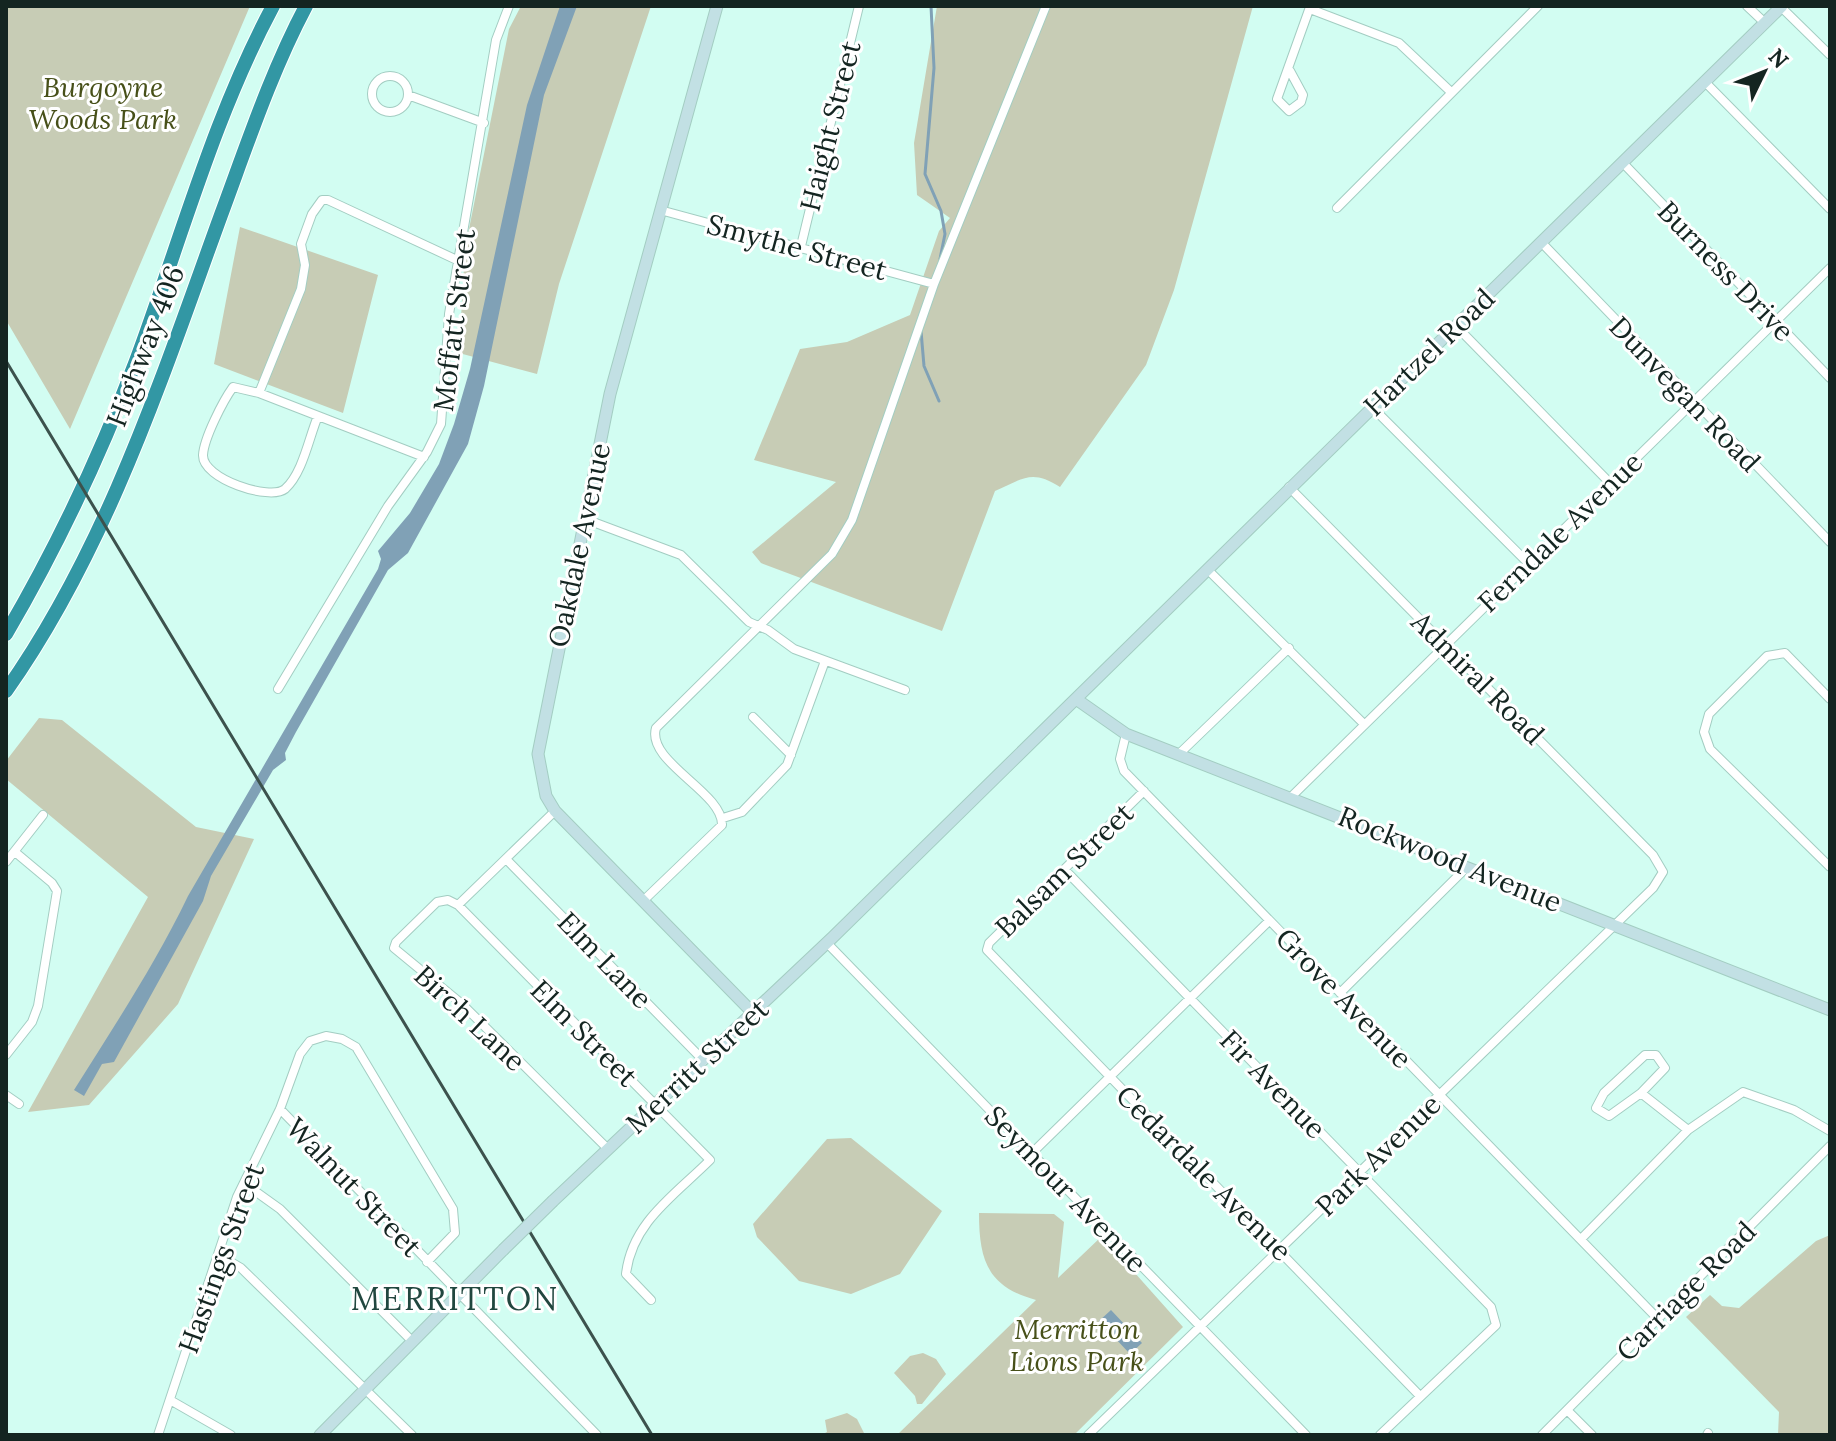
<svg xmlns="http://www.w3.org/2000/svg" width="1836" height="1441" font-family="Lora,serif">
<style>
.green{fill:#c7ccb5}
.water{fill:#80a1b6}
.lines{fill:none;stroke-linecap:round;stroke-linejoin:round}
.stream{stroke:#80a1b6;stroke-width:3}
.street-casing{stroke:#a3cdc2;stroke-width:10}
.secondary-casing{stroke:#a3cdc2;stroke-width:13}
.highway-casing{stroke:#fff;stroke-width:16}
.street{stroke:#fff;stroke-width:8}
.secondary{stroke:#c2e0e4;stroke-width:11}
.highway{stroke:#3297a4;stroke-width:14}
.rail{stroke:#3c524d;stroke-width:3}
.secondary-bridge-casing{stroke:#a3cdc2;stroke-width:13;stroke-linecap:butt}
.secondary-bridge{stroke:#c2e0e4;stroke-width:11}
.labels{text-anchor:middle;stroke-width:6;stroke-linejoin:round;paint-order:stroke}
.park-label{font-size:28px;font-style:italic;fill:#475019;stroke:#fff}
.street-label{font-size:28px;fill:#142521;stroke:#fff}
.quarter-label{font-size:32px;letter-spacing:2px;fill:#21473f;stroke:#fff}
</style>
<rect width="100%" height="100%" fill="#d2fdf2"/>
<path class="green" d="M6 6H250L70 429 6 320Z
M521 6H651L559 284 537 374 459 353 465 249 509 29Z
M937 6H1253L1174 290 1146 365 1060 487C1032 469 1024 478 995 491L942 631 761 563 752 552 836 482 754 460 800 349 847 342 910 315 939 231 950 218 917 195 914 143Z
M240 227 378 275 343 413 214 364Z
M39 718 62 720 196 827 254 839 178 1004 89 1105 28 1112 148 897 6 779V761Z
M851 1138 942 1211 900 1274 851 1294 799 1281 757 1237 753 1224 827 1139Z
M979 1213 1054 1214 1064 1222 1058 1278 1102 1236 1183 1327 1074 1435H897L1036 1300C988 1287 979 1261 979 1213Z
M1830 1235V1435H1778L1779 1412 1686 1317 1710 1295 1722 1306 1739 1308 1816 1241Z
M923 1353 936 1359 946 1374 922 1404H917L915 1396 894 1373 910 1356Z
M847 1413 857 1419 865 1435H821L827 1432 825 1420Z"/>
<path class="water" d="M560 6H577L544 95 484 386 468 444 408 553 388 570 296 732 285 753 286 760 273 770 211 876 203 901 114 1062 102 1064 84 1096 74 1090C114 1026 155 965 188 896L378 569 381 559 378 551 410 513 439 464 454 424 470 369 527 105Z
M1111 1310 1142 1343 1130 1354 1099 1321Z"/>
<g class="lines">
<path class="stream" d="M931 6 934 68 925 174 941 211 945 234 940 259
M921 331 924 366 939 401"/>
<g class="street-casing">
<path id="street" d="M1747 6 1765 23
M1781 7 1830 55
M1310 9 1399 43 1451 92
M1290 71 1303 95 1301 102 1289 111 1277 99 1310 7
M372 94a18 18 0 1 1 36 0a18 18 0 1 1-36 0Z
M1705 82 1830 209
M408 95 484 123
M1623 163 1830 378
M1337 208 1538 6
M660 210 934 284
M1542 243 1830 542
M801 246 859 6
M1456 326 1610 483
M259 393 301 289 305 265 301 244 312 214 322 200H328L459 261
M1372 407 1528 563
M318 416C309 437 303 473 285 489 270 501 202 479 203 455 204 438 223 401 233 387L259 393 424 457
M585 519 681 555 749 622 768 630 794 649 905 690
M1208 570 1364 724
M278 689 388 506 427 452 441 424 449 314 496 40 509 6
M1830 699 1785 653 1767 656 1709 714 1704 732 1710 749 1830 867
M753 717 791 755
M1126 734 1120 759 1124 771 1659 1320
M1180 753 1289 648
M1144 791 989 943 987 950 1420 1396
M1291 797 1830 268
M723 818 742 812 787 765 825 661
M506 859 704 1061
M6 862 43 815
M1065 870 1491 1307 1496 1325 1380 1435
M644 900 722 825C723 792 646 762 656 728L832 554 852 520 934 284 1046 6
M458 905 555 811
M827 943 1306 1435
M1340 993 1467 867
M6 1055 32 1022 38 1006 57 891 52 883 15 852
M1645 1055H1656L1665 1068 1641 1093 1609 1116 1596 1108 1604 1093Z
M1641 1093 1688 1130
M6 1095 19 1104
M280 1109 597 1435
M608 1149 462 1004 394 948 396 942 437 902 448 900 458 905 710 1160C675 1195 632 1222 626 1274L651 1300
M1032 1153 1269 921
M245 1184 280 1209 413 1342
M1581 1239 1688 1130 1743 1092 1794 1110 1830 1131
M219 1255 241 1268 412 1435
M170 1400 231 1435
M1568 1411 1592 1435
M158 1435 237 1197 280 1109 300 1054 310 1041 326 1036 342 1039 356 1047 453 1209 455 1233 427 1262
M1088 1435 1653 888 1663 872 1653 855 1289 487
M1542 1435 1830 1146
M1707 1435 1708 1433"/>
</g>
<g class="secondary-casing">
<path id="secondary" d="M717 6 610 394 538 754 546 796 555 811 753 1013
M1076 699 1126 734 1830 1010
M553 1201 833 937 1782 6
M320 1435 503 1250"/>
</g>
<g class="highway-casing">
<path id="highway" d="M6 634C57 547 100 456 136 361 180 243 213 118 273 6
M6 691C107 548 162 377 221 215 247 145 271 72 306 6"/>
</g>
<use href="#street" class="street"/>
<use href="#secondary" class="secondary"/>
<use href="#highway" class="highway"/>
<path class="rail" d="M6 361 652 1435"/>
<g class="secondary-bridge-casing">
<path id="secondary-bridge" d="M503 1250 553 1201"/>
</g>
<use href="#secondary-bridge" class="secondary-bridge"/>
</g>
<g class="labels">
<g class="park-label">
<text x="103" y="97">Burgoyne<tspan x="103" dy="32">Woods Park</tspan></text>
<text x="1077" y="1339">Merritton<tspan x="1077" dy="32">Lions Park</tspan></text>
</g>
<g class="street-label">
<text transform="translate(830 126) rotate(-76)" y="10">Haight Street</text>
<text transform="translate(797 247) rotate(15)" y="10">Smythe Street</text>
<text transform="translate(1726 271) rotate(46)" y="10">Burness Drive</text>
<text transform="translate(454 320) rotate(-83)" y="10">Moffatt Street</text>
<text transform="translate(145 346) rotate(-69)" y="10">Highway 406</text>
<text transform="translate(1429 352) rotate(-44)" y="10">Hartzel Road</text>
<text transform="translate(1685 394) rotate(46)" y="10">Dunvegan Road</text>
<text transform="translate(1560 532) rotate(-44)" y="10">Ferndale Avenue</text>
<text transform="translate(579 545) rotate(-78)" y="10">Oakdale Avenue</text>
<text transform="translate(1478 678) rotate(45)" y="10">Admiral Road</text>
<text transform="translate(1450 859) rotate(22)" y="10">Rockwood Avenue</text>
<text transform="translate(1064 870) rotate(-44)" y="10">Balsam Street</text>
<text transform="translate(605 960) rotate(46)" y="10">Elm Lane</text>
<text transform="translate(1344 998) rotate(46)" y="10">Grove Avenue</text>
<text transform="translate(470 1018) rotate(43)" y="10">Birch Lane</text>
<text transform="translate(584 1033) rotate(45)" y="10">Elm Street</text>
<text transform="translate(697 1066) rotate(-43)" y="10">Merritt Street</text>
<text transform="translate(1273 1084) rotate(46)" y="10">Fir Avenue</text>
<text transform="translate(1378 1155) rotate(-44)" y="10">Park Avenue</text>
<text transform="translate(1204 1173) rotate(45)" y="10">Cedardale Avenue</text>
<text transform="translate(354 1187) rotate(46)" y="10">Walnut Street</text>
<text transform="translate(1066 1189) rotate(46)" y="10">Seymour Avenue</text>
<text transform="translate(221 1258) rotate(-70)" y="10">Hastings Street</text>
<text transform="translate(1686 1291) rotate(-45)" y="10">Carriage Road</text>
</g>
<g class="quarter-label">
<text x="455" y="1310">MERRITTON</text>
</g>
</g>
<rect width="1836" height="1441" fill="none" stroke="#142521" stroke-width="16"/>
<g transform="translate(1764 72) rotate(47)" stroke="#ffffff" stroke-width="6" paint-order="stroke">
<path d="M0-6L14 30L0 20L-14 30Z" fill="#142521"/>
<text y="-12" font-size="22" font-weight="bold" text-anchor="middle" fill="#142521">N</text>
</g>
</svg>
